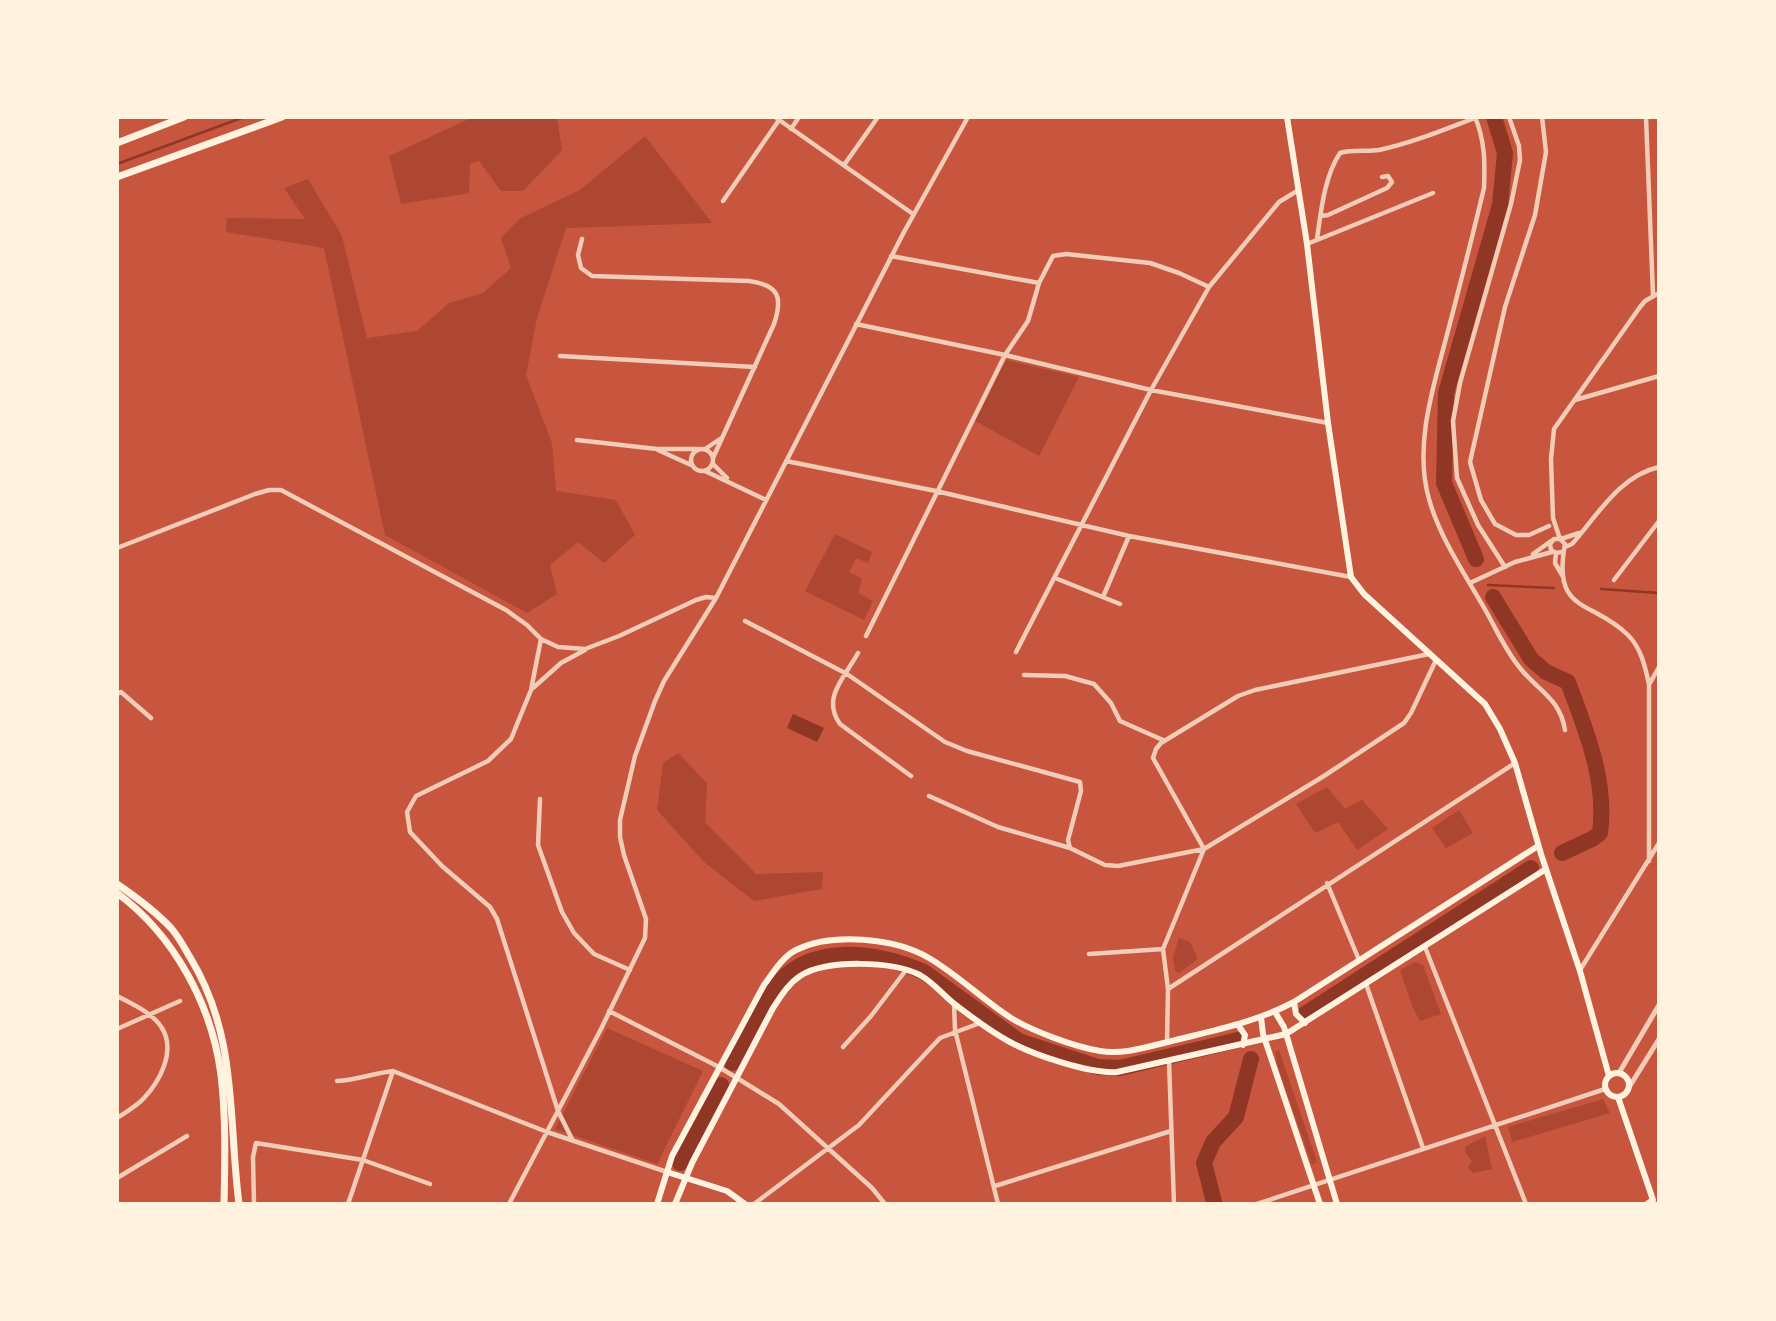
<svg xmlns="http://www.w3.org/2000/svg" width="1776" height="1321" font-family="Roboto,sans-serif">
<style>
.green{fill:#ae4732}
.water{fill:#8f3625}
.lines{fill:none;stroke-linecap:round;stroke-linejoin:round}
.stream{stroke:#8f3625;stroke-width:2.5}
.river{stroke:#8f3625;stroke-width:16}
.minor{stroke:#f1ccb7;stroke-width:4.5}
.tertiary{stroke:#f1ccb7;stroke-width:5}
.secondary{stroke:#fff3e0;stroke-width:6}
.primary{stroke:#fff3e0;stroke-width:7}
.trunk{stroke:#fff3e0;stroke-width:7}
</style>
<rect width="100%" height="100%" fill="#c8553d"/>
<path class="green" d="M473 117H557L562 150 523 191H501L479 161 470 164 469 193 401 204 389 156Z
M645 136 712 223 566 228 537 318 526 375 552 443 556 491 616 500 635 535 604 563 578 542 550 565 557 594 527 613 385 535 324 248 226 232 227 218 305 219 284 188 308 179 342 236 367 338 417 331 449 303 483 293 511 268 501 238 519 219 580 190Z
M1006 360 1079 377 1039 456 975 421Z
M835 534 872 552 868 563 856 558 849 572 862 579 858 593 873 601 864 620 805 591Z
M678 753 707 783 705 822 756 874 823 872 822 889 754 901 704 862 657 810 663 763Z
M1327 787 1345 809 1362 800 1388 829 1357 850 1338 822 1315 833 1296 804Z
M1459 810 1473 833 1446 848 1432 828Z
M1179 938 1190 942 1198 959 1179 973 1175 971 1173 957Z
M1415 962 1423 965 1441 1014 1420 1021 1412 1006 1400 970Z
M607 1028 703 1071 657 1164 555 1129Z
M1279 1050 1317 1162 1312 1165 1277 1065 1275 1052Z
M1603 1099 1610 1113 1512 1142 1508 1127Z
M1485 1136 1492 1169 1473 1173 1468 1168 1472 1160 1466 1154 1465 1147Z"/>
<path class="water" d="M793 714 824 728 817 742 787 728Z"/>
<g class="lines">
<path class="stream" d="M117 164 244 117
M1488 585 1554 588
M1601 589 1659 593"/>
<path class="river" d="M1476 559 1444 483 1446 393 1500 205 1505 153 1494 117
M1493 597 1531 659 1546 672 1568 682C1586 731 1607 780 1600 833L1592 839 1562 853
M1305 1014 1531 868
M732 1063C745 1038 757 1010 774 988 810 941 877 952 924 972L1019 1041 1098 1067 1120 1068 1238 1040
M680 1163 721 1085
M1214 1202 1204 1163 1213 1142 1236 1117 1251 1059"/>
<path class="minor" d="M775 117 913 214
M1475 117C1485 141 1485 162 1484 188 1473 234 1461 281 1449 327 1435 382 1413 443 1429 499 1440 539 1467 577 1487 613 1497 631 1506 651 1520 668 1538 691 1560 698 1565 730
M1542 117 1546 152 1535 215 1505 307 1470 462 1481 500 1495 524 1516 535H1529L1549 526
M1646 117 1653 295
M791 129 799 117
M844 165 878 117
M723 201 779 120
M1321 216 1328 215 1387 188 1392 182 1388 176 1382 177
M582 239 578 255 581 268 592 276 749 281C779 285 783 297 774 324L713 458
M1317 239C1321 212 1324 177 1340 153 1353 149 1366 152 1379 150 1412 143 1443 130 1475 118
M1307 244 1433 193
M891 256 1039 283
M856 324 1005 355 1151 390 1328 423
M560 356 755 367
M1575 400 1659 376
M577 440 657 449H699
M691 460a11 11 0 1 1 22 0a11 11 0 1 1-22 0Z
M705 449 720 439
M658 450 691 465
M786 461 936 491 1129 536 1351 577
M713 464 727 478
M705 471 766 500
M1560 539 1553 518 1551 459 1554 429 1640 307 1645 301 1659 293
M1561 539 1579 533
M1565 547 1572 544C1597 516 1619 476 1659 467
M117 548 255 494 269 490H281L506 610 527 625 541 639 531 690 511 739 488 761 416 796 407 812 410 832 442 866 490 907 497 919 558 1111 573 1141
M1562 552 1556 553 1551 550 1550 544 1554 539H1560L1565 544C1552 614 1591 599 1628 635 1641 648 1645 666 1649 684V861
M1556 553 1555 563 1562 575
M1533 554 1551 541
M1505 567 1478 525 1457 478 1453 421 1460 383 1511 204 1520 160 1519 146 1509 117
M1055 578 1120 604
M1614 580 1659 521
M1470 583 1515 562 1552 552
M1103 597 1129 536
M745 621 847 674 945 742 967 751 1080 782 1081 791 1068 840 1070 848
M866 636 1005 355 1028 321 1039 283 1053 256 1066 254 1150 263 1179 273 1209 287
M541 639 558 647 585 649 619 636 696 600 706 597 716 598
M1016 652 1151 390 1209 287 1279 202 1297 191
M858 653C845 677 821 698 840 724L911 776
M1024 675 1065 676 1094 684 1111 703 1120 721 1163 740
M1650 683 1659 667
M533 688 561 663 585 650
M117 694 121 692 151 718
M929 796 998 827 1070 848 1105 865 1118 866 1204 849 1324 776 1404 723 1411 713 1436 660
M540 799 538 845 562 912 574 933 594 954 630 970
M1204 849 1153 758 1156 749 1161 743 1238 696 1255 690 1429 654
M1327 883 1359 960
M1425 947 1526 1204
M1089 954 1163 949
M1580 970 1659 843
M1366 984 1423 1148
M1168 989 1515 763
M117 996C132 1004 153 1013 162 1028 176 1051 160 1081 144 1098 137 1106 126 1112 117 1118
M954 1005 955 1030 998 1204
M609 1011 719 1067 779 1104 872 1188 885 1204
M117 1029 180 1001
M1167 1042 1168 989 1163 949 1204 849
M843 1047 871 1016 906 970
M1169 1061 1174 1204
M337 1081C357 1080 374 1073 393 1071L547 1132 667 1172
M117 1178 187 1136
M995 1186 1171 1131
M254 1204 253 1157 256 1143 363 1160 430 1184
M348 1204 393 1071
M509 1204 601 1029 645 938 646 919 624 855 620 837V820L635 756 655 701 664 681 716 598 904 232 968 117
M754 1204 859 1125 940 1038 980 1023
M1257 1204 1605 1089"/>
<path class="tertiary" d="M1619 1073 1659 1005
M1628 1089 1659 1039"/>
<path class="secondary" d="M1287 117 1307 244 1328 423 1351 577 1364 594 1485 704 1500 729 1515 763 1541 854 1580 971 1609 1076
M1294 1002 1296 1014 1305 1023
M1275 1012 1284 1027 1337 1204
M1261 1017 1263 1034 1320 1204
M1238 1025 1245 1035 1243 1045
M1605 1085a12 12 0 1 1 24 0a12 12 0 1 1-24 0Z
M1618 1097 1653 1200 1647 1204
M667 1172 727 1191 745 1204
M657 1204 672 1156 764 985C773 973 782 957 796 950 832 932 895 938 929 958 958 975 983 1000 1011 1018 1032 1031 1075 1047 1100 1051 1123 1055 1146 1047 1168 1042 1211 1031 1254 1023 1294 1002L1538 846
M675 1204 692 1163 773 1008C781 996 788 984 800 976 827 959 892 961 920 975 934 983 944 996 957 1006 973 1018 991 1032 1010 1042 1034 1055 1090 1074 1117 1072L1286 1034 1546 869"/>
<path class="primary" d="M117 884C136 897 155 911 171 928 179 937 185 949 191 959 238 1037 228 1118 239 1204
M117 893C174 935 212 1005 221 1075 226 1117 225 1161 224 1204"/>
<path class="trunk" d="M117 143 184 117
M117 177 282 117"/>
</g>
<rect width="1776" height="1321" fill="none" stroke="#fff3e0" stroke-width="238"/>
</svg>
